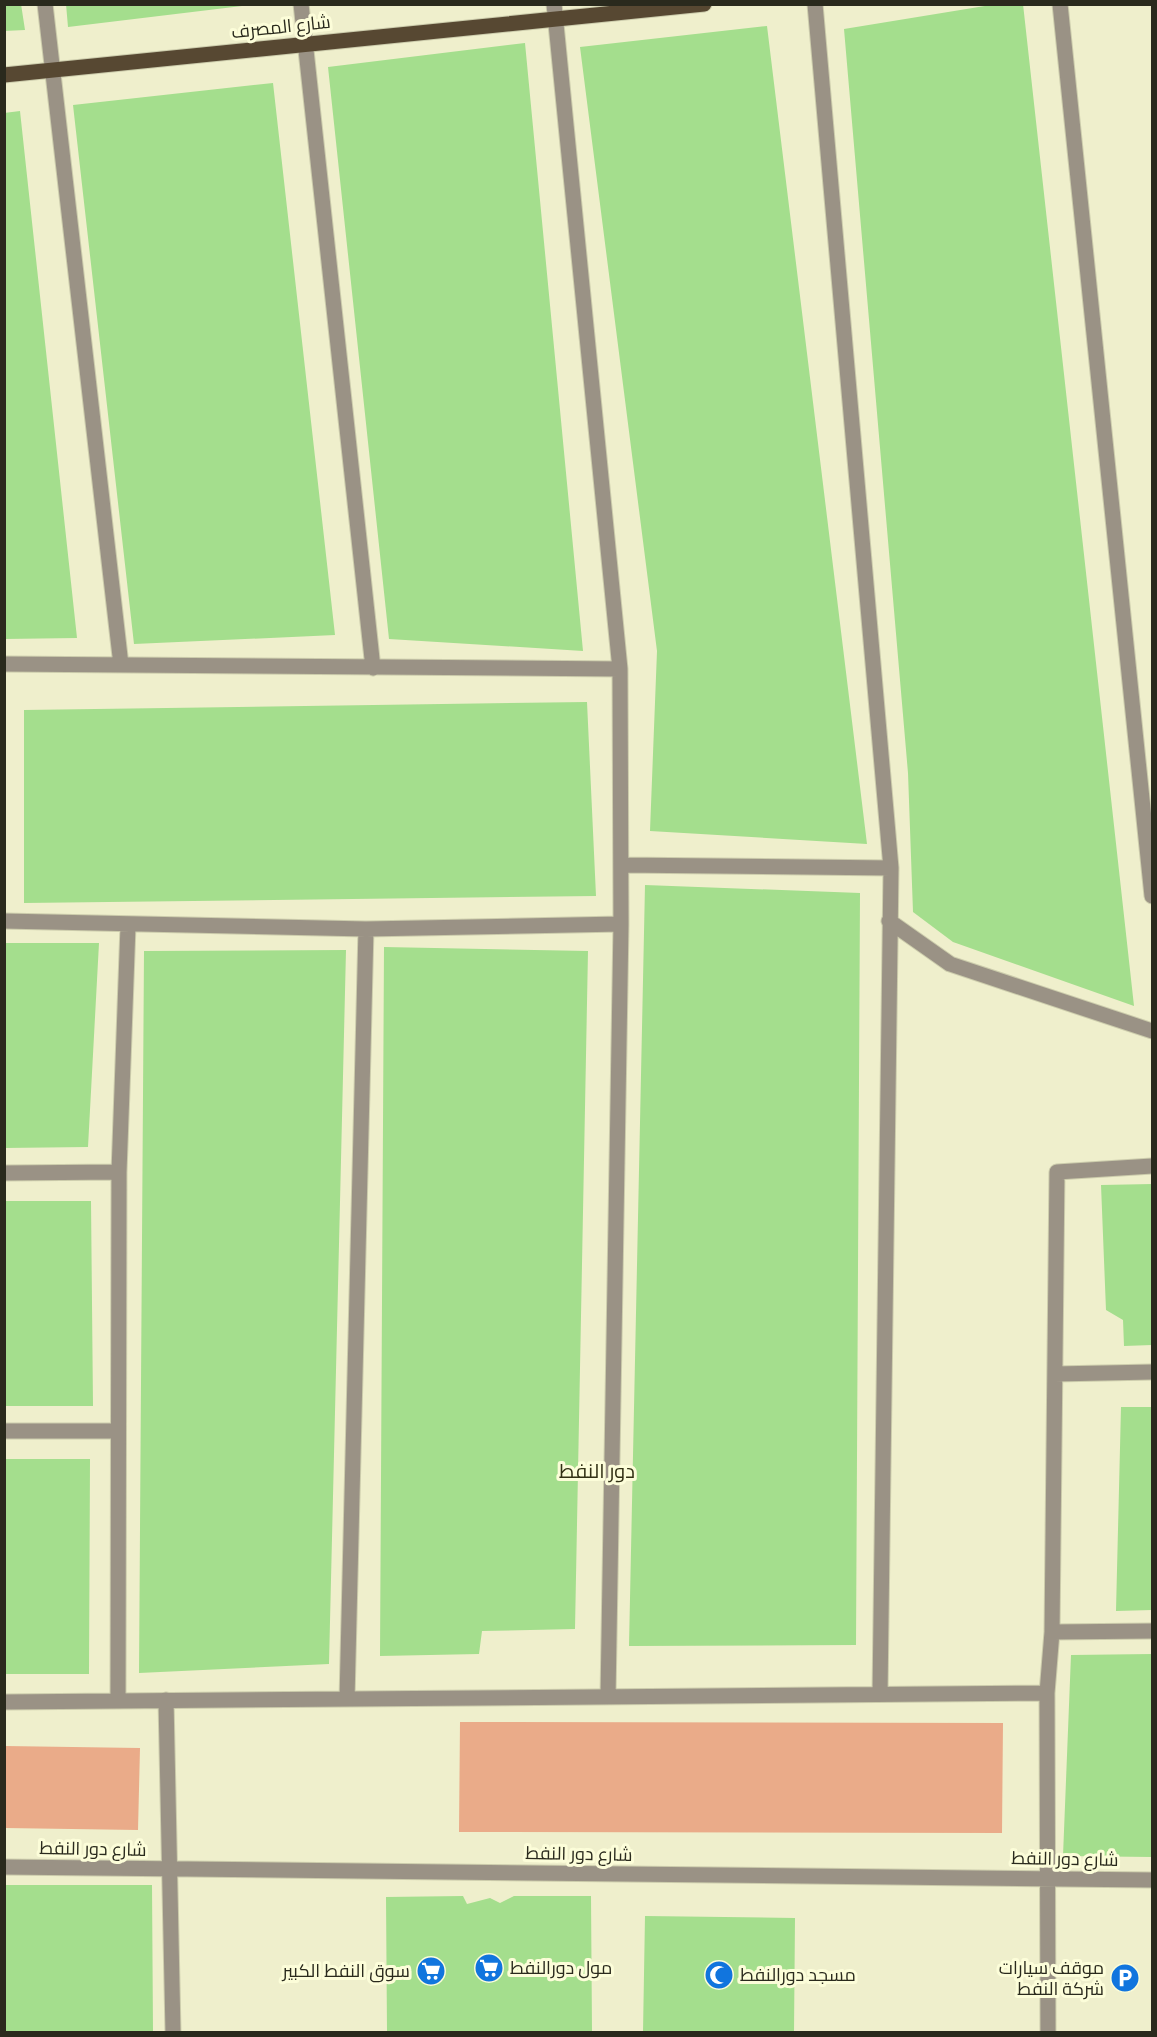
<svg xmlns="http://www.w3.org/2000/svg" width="1157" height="2037" font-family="'Archivo Narrow',Cairo,sans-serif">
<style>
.green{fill:#eaab89}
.building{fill:#a4de8d}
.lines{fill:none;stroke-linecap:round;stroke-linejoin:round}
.minor-casing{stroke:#ccccac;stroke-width:17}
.major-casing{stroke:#ccccac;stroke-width:17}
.minor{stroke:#9a9285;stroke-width:15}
.major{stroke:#574832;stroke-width:15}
.labels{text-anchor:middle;stroke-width:6;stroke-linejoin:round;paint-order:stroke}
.street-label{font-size:18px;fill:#2a2a1d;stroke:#fcfdd9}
.poi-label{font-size:18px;fill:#2a2a1d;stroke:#fcfdd9;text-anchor:start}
.neighbourhood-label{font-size:20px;fill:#323114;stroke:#fcfdd9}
</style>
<rect width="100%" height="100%" fill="#efefcc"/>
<path class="green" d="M460 1722 1003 1723 1002 1833 459 1832Z
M5 1746 140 1748 138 1830 5 1828Z"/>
<path class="building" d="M4 4H21L25 30 4 31Z
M66 4H242V6L68 27Z
M997 4H1023L1134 1006 953 942 913 912 908 773 844 29Z
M767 26 867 844 650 831 657 651 580 47Z
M525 43 583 651 389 639 328 67Z
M273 83 335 635 134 644 73 105Z
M20 111 77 638 4 639V113Z
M587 702 596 896 24 903V710Z
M645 885 860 893 856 1645 629 1646Z
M4 943H99L88 1147 4 1148Z
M384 947 588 951 575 1629 482 1631 479 1654 380 1656Z
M346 950 329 1664 139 1673 144 951Z
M1152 1184V1345L1124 1346 1123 1320 1106 1310 1101 1185Z
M4 1201H91L93 1406H4Z
M1121 1407H1152V1610L1116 1611Z
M4 1459H90L89 1674H4Z
M1152 1654V1857L1063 1856 1071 1655Z
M5 1885H152L153 2032H5Z
M463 1896 467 1904 490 1898 500 1903 514 1896H591L592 2032H387L386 1897Z
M645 1916 795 1918 794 2032H643Z"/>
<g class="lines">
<g class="minor-casing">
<path id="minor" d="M45 4 121 665
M301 4 373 668
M554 4 620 669 621 924 608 1697
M815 4 891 868 880 1694
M1060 4 1152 896
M4 664 620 669
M622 865 891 868
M4 921 366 929 621 924
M889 921 950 964 1152 1031
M4 1173 119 1172
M1055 1374 1152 1372
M4 1431H117
M1052 1632 1152 1631
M347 1699 366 929
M166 1700 173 2032
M118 1701 119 1172 128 926
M4 1702 1047 1693
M4 1867 1152 1880
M1048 2032 1047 1693 1052 1632 1057 1172 1152 1166"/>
</g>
<g class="major-casing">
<path id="major" d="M4 75 704 4"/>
</g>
<use href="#minor" class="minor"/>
<use href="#major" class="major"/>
</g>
<defs>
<g id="supermarket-disc" transform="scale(1.5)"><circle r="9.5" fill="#1175de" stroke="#fcfdd9"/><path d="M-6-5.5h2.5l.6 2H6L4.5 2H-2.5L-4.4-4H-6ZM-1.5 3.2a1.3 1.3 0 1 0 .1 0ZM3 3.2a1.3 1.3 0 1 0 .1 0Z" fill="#fff"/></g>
<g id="mosque-disc" transform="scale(1.5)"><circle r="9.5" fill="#1175de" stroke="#fcfdd9"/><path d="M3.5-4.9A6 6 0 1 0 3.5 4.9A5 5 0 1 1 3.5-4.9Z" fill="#fff"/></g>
<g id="parking-disc" transform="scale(1.5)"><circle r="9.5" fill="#1175de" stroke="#fcfdd9"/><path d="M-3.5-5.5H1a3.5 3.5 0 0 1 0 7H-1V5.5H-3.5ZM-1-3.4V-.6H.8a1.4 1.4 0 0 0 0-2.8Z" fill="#fff"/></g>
</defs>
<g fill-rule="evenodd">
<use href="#supermarket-disc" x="489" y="1968"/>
<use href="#supermarket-disc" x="431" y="1971"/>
<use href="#mosque-disc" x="719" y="1975"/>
<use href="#parking-disc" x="1125" y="1978"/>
</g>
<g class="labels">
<g class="street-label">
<text transform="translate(281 27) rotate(-6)" y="6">شارع المصرف</text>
<text transform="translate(93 1849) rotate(1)" y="6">شارع دور النفط</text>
<text transform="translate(579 1854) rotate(1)" y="6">شارع دور النفط</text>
<text transform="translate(1065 1859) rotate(1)" y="6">شارع دور النفط</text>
</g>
<g class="poi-label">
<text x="510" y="1974">مول دورالنفط</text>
<text x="1104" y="1974" text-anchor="end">موقف سيارات<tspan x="1104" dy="21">شركة النفط</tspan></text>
<text x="410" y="1977" text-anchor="end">سوق النفط الكبير</text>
<text x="740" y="1981">مسجد دورالنفط</text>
</g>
<g class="neighbourhood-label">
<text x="597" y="1478">دور النفط</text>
</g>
</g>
<rect width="1157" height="2037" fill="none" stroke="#2a2a1d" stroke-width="12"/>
</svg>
